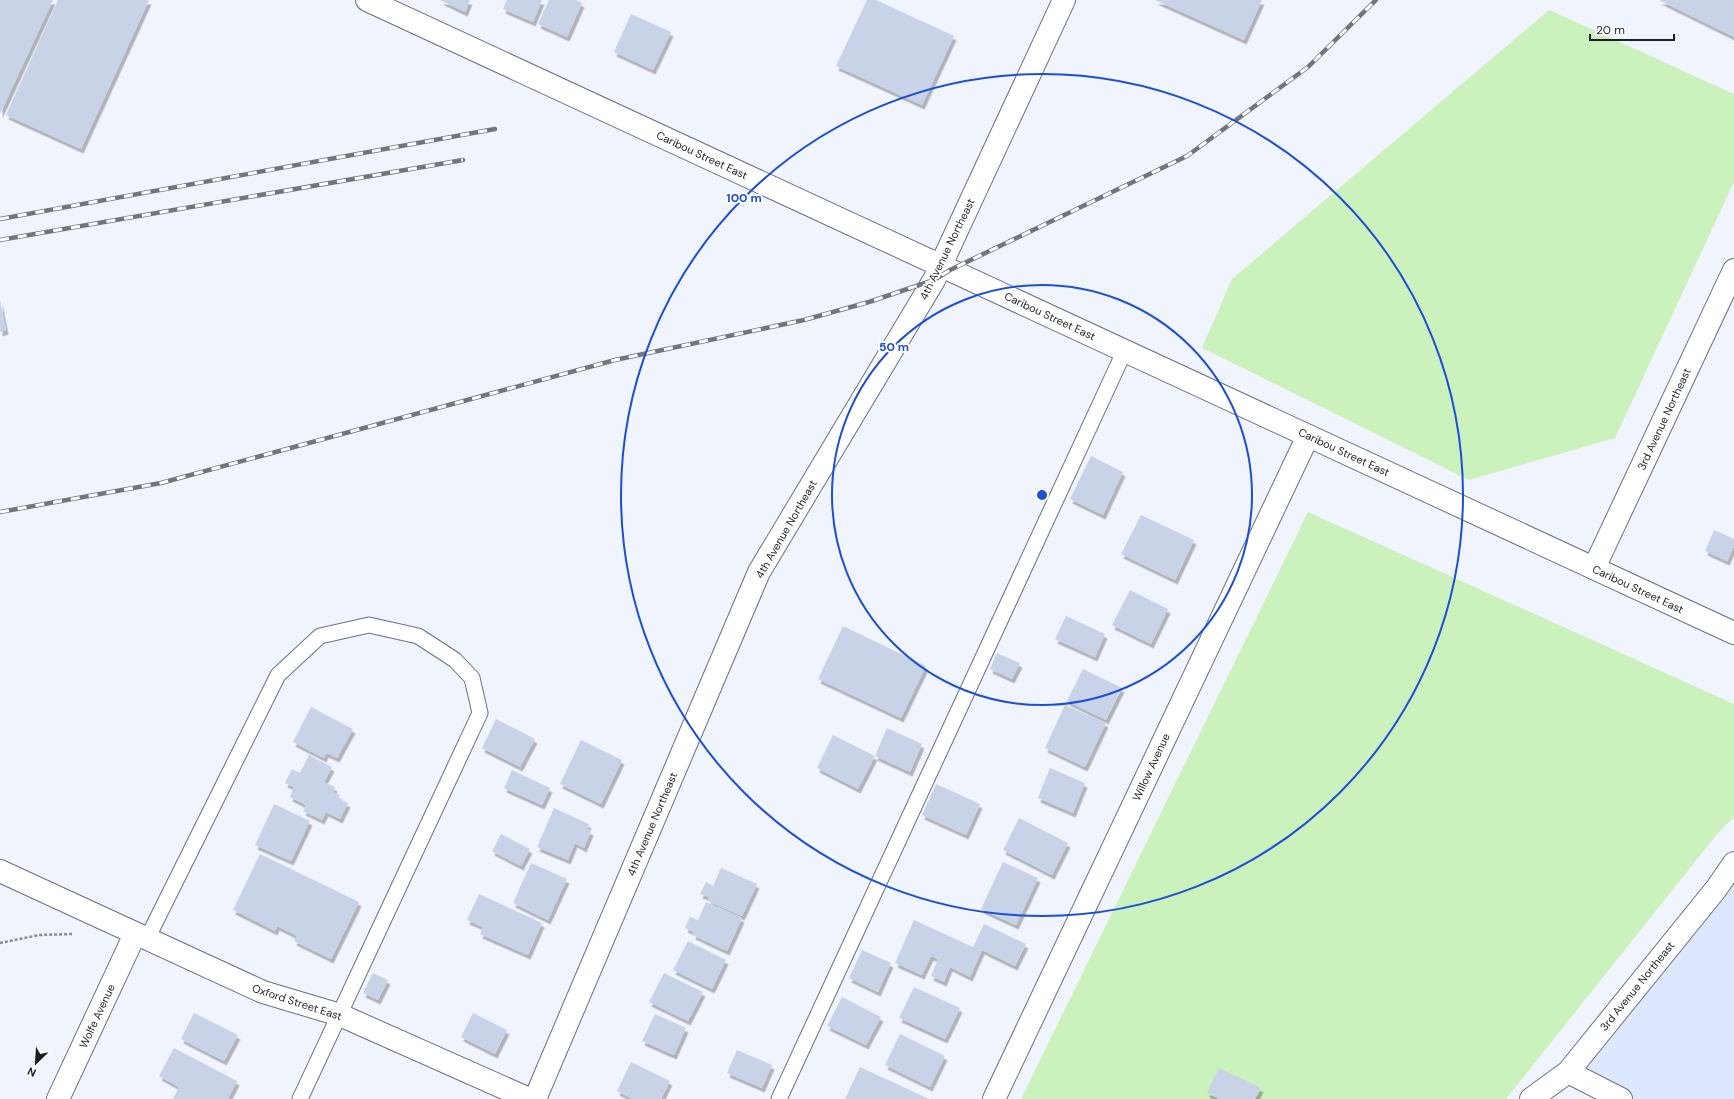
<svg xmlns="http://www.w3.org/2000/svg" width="1734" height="1099" font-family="'DM Sans',sans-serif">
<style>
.built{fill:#dde8fe}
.green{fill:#cbf1bd}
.building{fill:#c9d3e7;filter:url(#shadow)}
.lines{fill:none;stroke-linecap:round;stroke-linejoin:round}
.lane-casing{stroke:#697184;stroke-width:17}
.street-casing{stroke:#697184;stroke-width:24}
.secondary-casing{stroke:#697184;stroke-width:24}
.path{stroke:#878b93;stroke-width:2.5;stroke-dasharray:3 2;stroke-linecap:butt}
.lane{stroke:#fff;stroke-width:15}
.street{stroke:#fff;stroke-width:22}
.secondary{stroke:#fff;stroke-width:22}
.rail-casing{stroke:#71757d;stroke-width:4.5}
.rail{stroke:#fff;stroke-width:3;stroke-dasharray:9;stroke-linecap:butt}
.ring{fill:none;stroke:#1d4ed8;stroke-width:2}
.labels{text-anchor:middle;stroke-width:4;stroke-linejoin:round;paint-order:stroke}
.street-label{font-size:11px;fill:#1b1f26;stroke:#fff}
.centre{fill:#1d4ed8;stroke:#fff;stroke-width:2}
.ring-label{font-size:12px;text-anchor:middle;font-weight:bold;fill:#1d4ed8;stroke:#fff;stroke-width:4;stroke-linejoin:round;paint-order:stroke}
</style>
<defs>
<filter id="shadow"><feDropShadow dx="2.5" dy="4.5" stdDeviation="0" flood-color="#0004"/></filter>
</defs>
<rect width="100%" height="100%" fill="#f0f4fd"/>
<path class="built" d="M1734 853V1099H1626L1568 1072Z"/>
<path class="green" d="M1549 10 1734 94V182L1615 438 1469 480 1202 348 1232 279Z
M1308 512 1734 704V817L1717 834 1506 1099H1021Z"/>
<path class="building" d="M0 0H53L0 114Z
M58 0H149L81 149 6 115Z
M440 0H470L465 12Z
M507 0H542L533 22 503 9Z
M549 0H576L582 3 567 37 538 24Z
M867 0H876L954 36 922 105 836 66Z
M1155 0H1262L1244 40Z
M1659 0H1734V37Z
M631 14 671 32 653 70 614 52Z
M0 300 6 330 0 332Z
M1091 456 1123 472 1103 515 1070 499Z
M1141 515 1194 540 1175 580 1121 554Z
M1714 530 1734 539V546L1727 561 1705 551Z
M1130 590 1168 609 1151 644 1112 625Z
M1066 616 1105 634 1095 657 1055 639Z
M843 626 926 666 901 718 818 679Z
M997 653 1020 663 1012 679 990 669Z
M1083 669 1122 688 1106 720 1067 701Z
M1065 705 1106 723 1085 767 1045 748Z
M311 707 353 729 337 758 326 753 324 758 293 742Z
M496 719 535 739 520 767 482 748Z
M887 728 922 744 910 772 875 756Z
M833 735 875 756 858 789 817 768Z
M581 740 622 760 601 804 560 784Z
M309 755 332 767 324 782 335 787 333 792 340 795 338 798 348 803 340 819 326 812 322 820 303 811 306 805 290 797 294 787 285 783 292 769 300 773Z
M1050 768 1085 783 1073 813 1038 798Z
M512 770 550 788 542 805 504 788Z
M936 784 980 804 966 835 922 815Z
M274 804 310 821 291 861 255 845Z
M554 808 589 824 587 829 591 831 584 848 575 843 568 860 537 847Z
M1019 818 1068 843 1052 875 1003 850Z
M501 834 530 849 521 866 492 851Z
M260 854 359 902 331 959 294 941 297 936 277 926 275 931 233 910Z
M1003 862 1038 878 1016 925 981 909Z
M531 863 567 879 548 920 513 903Z
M721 868 757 884 742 916 708 901 709 897 700 894 706 882 713 886Z
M479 894 542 923 528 955 480 934 483 927 467 920Z
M706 902 742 918 727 951 693 935 694 932 685 928 690 917 698 920Z
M914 920 973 947 984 924 1026 944 1015 966 982 950 970 977 950 967 944 982 931 976 938 959 931 956 922 975 895 963Z
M688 941 726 960 712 989 673 970Z
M862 950 891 963 878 992 849 978Z
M373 973 388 980 378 1000 363 993Z
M664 973 703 992 688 1021 649 1002Z
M914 987 960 1008 945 1039 899 1018Z
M842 997 881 1017 866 1045 827 1026Z
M194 1013 238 1035 224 1061 181 1039Z
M473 1013 507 1030 495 1054 461 1037Z
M655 1014 686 1028 674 1055 642 1041Z
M900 1034 945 1056 930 1087 885 1065Z
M174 1048 237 1081 228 1099H173L179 1087 159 1076Z
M737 1050 772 1065 762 1088 727 1073Z
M631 1062 670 1081 661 1099H633L617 1091Z
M860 1067 929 1099H845Z
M1219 1068 1261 1088 1255 1099H1219L1207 1093Z"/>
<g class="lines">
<g class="lane-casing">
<path id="lane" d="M147 939 278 675 320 636 369 625 418 636 455 660 472 678 480 713 300 1099
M779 1099 1125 350"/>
</g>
<g class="street-casing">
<path id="street" d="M1594 568 1734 270
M0 871 263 992 340 1015 529 1099
M1568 1072 1621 1099
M58 1099 135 934
M535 1099 759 572 934 280 1064 0
M994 1099 1308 436
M1531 1099 1568 1072 1716 889 1734 863"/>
</g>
<g class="secondary-casing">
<path id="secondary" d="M367 0 1734 633"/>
</g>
<path class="path" d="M0 943 39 935 72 934"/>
<use href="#lane" class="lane"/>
<use href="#street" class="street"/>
<use href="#secondary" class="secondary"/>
<g class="rail-casing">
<path id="rail" d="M0 219 495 129
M0 240 463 160
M0 512 161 483 615 360 804 320 869 302 934 280 950 270 1187 156 1308 67 1376 0"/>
</g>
<use href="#rail" class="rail"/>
</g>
<g class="ring">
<circle cx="1042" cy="495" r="210"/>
<circle cx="1042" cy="495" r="421"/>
</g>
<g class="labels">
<g class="street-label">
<text transform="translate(702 155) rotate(25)" y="4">Caribou Street East</text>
<text transform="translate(947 249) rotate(-64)" y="4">4th Avenue Northeast</text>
<text transform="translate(1050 316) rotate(25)" y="4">Caribou Street East</text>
<text transform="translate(1664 419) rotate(-65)" y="4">3rd Avenue Northeast</text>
<text transform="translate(1344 452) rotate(25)" y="4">Caribou Street East</text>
<text transform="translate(786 529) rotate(-60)" y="4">4th Avenue Northeast</text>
<text transform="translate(1638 589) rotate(25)" y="4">Caribou Street East</text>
<text transform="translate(1151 767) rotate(-65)" y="4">Willow Avenue</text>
<text transform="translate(652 824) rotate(-67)" y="4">4th Avenue Northeast</text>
<text transform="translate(1637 986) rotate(-51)" y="4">3rd Avenue Northeast</text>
<text transform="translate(297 1002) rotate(18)" y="4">Oxford Street East</text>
<text transform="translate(97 1016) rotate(-65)" y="4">Wolfe Avenue</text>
</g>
</g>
<circle cx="1042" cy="495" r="6" class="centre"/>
<g class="ring-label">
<text x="744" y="202">100 m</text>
<text x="894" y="351">50 m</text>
</g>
<g transform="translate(36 1063) rotate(205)" stroke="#ffffff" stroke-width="3" paint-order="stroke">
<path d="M0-3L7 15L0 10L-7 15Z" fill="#1b1f26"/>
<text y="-6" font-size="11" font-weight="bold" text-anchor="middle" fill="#1b1f26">N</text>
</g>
<path d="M1590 34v6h84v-6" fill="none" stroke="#1b1f26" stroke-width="2"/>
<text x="1596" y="34" font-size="12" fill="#1b1f26" stroke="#ffffff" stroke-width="3" paint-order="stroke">20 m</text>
</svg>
